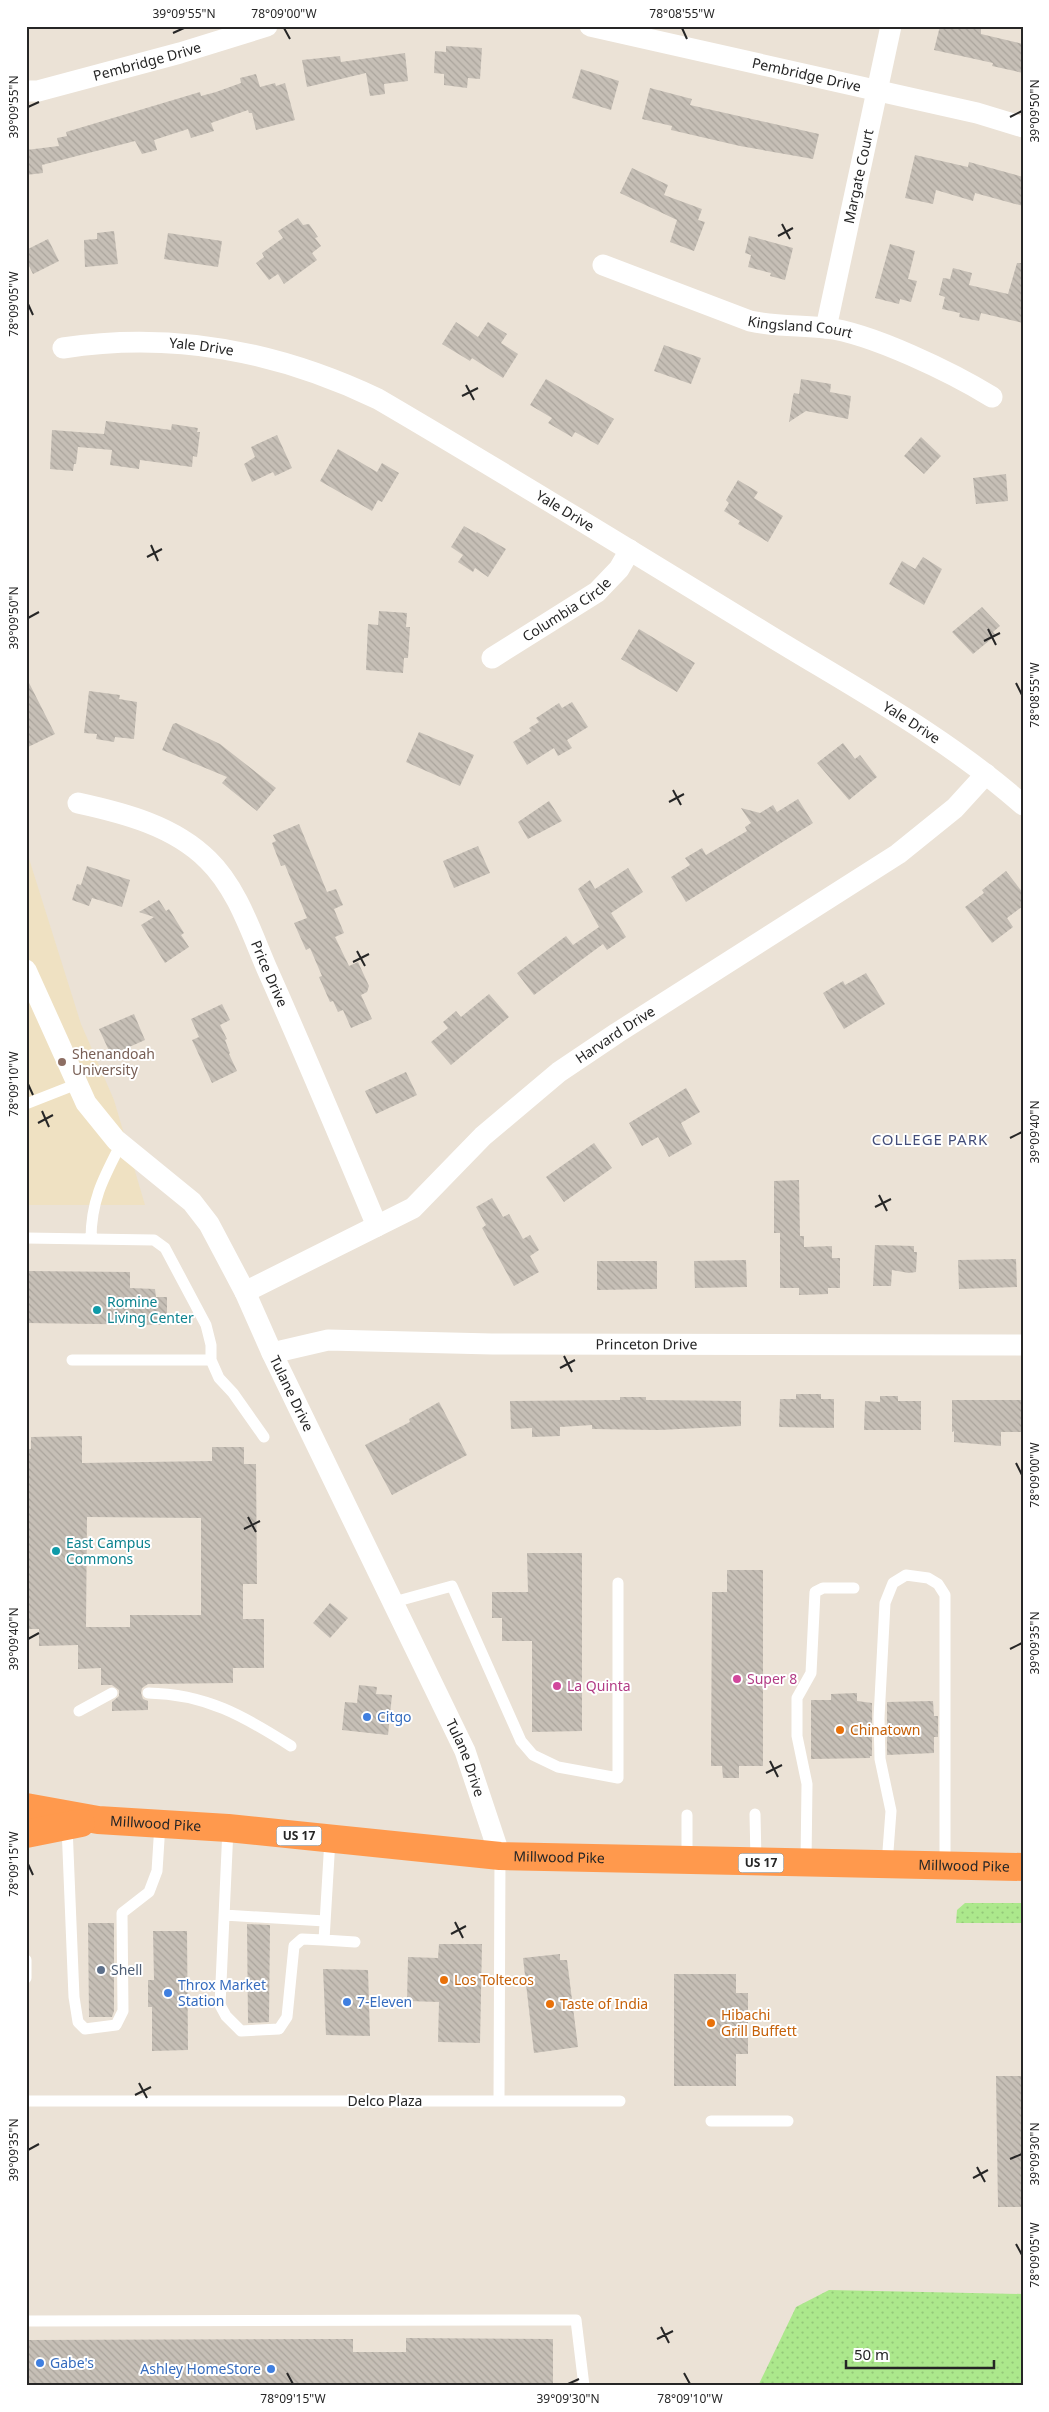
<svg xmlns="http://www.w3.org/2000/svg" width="1049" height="2412" font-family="'Noto Sans',sans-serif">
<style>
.education{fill:#efe1c2}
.grass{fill:url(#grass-dots)}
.building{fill:url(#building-back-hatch);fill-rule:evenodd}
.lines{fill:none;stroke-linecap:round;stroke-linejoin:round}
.lane{stroke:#fff;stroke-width:11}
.street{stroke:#fff;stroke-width:21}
.highway{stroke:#ff994d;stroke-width:28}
.ticks{fill:none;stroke:#262626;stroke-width:2}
.education-dot{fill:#8d6e63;stroke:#fff;stroke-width:2}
.culture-dot{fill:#0f9aa8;stroke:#fff;stroke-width:2}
.hotel-dot{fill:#d1479c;stroke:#fff;stroke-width:2}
.shop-dot{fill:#3f7fe0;stroke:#fff;stroke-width:2}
.food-dot{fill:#e8710a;stroke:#fff;stroke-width:2}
.service-dot{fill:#5c6f8a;stroke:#fff;stroke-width:2}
.labels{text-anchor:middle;stroke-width:4;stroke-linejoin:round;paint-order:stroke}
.shield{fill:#fff;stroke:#676767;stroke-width:1}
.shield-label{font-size:12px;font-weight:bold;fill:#262626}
.street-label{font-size:14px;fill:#262626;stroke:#fff}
.education-label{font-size:14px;fill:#785e54;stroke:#fff;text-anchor:start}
.culture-label{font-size:14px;fill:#0d838f;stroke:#fff;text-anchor:start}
.hotel-label{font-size:14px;fill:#b23c85;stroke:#fff;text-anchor:start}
.shop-label{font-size:14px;fill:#366cbe;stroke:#fff;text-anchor:start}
.food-label{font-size:14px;fill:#c56008;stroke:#fff;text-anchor:start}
.service-label{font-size:14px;fill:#4e5e75;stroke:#fff;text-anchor:start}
.neighbourhood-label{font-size:15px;letter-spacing:1px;fill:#444e7a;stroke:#fff}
.neatline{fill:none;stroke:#262626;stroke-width:2}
.ticks-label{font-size:12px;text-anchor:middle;fill:#262626}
</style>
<defs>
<pattern id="grass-dots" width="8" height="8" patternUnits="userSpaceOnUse" patternTransform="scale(1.25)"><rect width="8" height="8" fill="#ace88c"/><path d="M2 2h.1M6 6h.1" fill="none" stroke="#94c779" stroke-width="1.8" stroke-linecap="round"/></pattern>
<pattern id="building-back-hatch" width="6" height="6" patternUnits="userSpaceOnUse" patternTransform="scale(1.25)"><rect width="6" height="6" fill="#c6bfb6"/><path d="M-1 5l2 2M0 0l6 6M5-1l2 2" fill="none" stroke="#aaa49c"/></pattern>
</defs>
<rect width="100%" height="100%" fill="#ebe2d6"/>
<path class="education" d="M26 849 81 1024 114 1100 145 1205H26Z"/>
<path class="grass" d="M965 1903H1023V1923H956L957 1910Z
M829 2290 1023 2294V2386H758L796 2307Z"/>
<path class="building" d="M940 26H981V34L1023 44V73L992 66 993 63 934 50Z
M446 46 482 48 480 79 468 78 467 88 444 85V74L434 73 435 51 446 52Z
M405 53 408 81 384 84 385 94 370 96 366 73 307 87 302 60 340 56 341 62Z
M581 69 619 81 611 110 572 98Z
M256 74 260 87 275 83 276 86 285 83 295 120 256 130 252 113H249L248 110 211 123 214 131 191 138 188 129 154 140 157 150 142 154 135 141 42 165 43 173 26 175V150L59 146 57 138 67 136 66 132 200 92 201 96 216 92 241 83 240 78Z
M650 88 692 99 690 105 819 134 813 159 740 146 671 130 672 126 642 119Z
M915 155 968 167 969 162 1023 177V206L975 193 973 201 936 190 933 204 905 198Z
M632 168 668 185 664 195 702 209 698 220 705 222 694 251 670 242 677 220 620 193Z
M298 218 303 225 309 224 318 237 315 238 321 246 312 253 317 260 284 284 278 274 269 280 256 263 264 257 262 253 283 238 278 231Z
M114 231 118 264 85 267 84 240 97 239V233Z
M168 233 222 241 218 267 164 259Z
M749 236 793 248 785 280 770 276 771 273 748 267 751 255 745 253Z
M48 239 59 261 33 274 26 260V250Z
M890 244 915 251 908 279 917 281 911 302 900 299 899 304 875 298Z
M1017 263H1023V323L981 313 979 321 959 317 960 313 942 309 945 297 939 295 943 278 950 279 953 268 972 273 969 285 1008 294Z
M456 322 478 337 488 322 507 334 501 343 518 354 503 378 472 358 470 361 442 344Z
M664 345 701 358 691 384 654 371Z
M546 379 614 419 598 445 575 432 572 437 548 423 552 418 530 405Z
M801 379 831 384 830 392 851 396 848 419 806 411 789 422 793 396 794 393 799 394Z
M106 421 171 430 172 424 198 428 197 432H200L197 457 193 456 192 467 140 460 139 469 110 465 112 450 78 447 76 464H74L73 471 50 469 52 430 104 434Z
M277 435 292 468 275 476 273 472 252 482 244 464 255 457 251 447Z
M921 437 941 456 924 474 904 456Z
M338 449 377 472 382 463 399 473 382 502 378 500 372 511 320 481Z
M1006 474 1008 501 976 504 973 478Z
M738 480 758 492 754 498 783 516 768 542 738 524 740 521 724 511 729 503 726 500Z
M464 526 476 533 477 532 506 549 488 577 475 568 473 572 458 562 463 555 451 547Z
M923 557 942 569 924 605 889 584 902 561 915 569Z
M982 607 1000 626 993 632 996 635 973 654 952 632Z
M379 611 407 613 406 627H410L408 658H404L403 673 366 670 368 624 378 625Z
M639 629 695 663 677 692 621 659Z
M26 677 55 734 26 748Z
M89 691 120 695 119 699 137 702 134 739 115 737 114 742 96 739 97 734 84 733Z
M572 702 588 727 567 740 572 748 558 756 554 748 527 765 513 742 531 731 529 728 539 722 536 718 559 703 562 708Z
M176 723 220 744 276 788 257 811 222 783 227 777 162 750 173 724Z
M419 732 474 755 460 786 406 762Z
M843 743 855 759 860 755 877 777 849 800 817 763Z
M798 799 813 823 686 902 671 877 690 865 685 858 702 848 706 855 747 831 745 827 751 823 741 808 760 813 773 805 777 812Z
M549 801 562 821 528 839 518 822Z
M299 824 327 892 336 889 343 905 334 909 344 933 335 937 349 966 358 962 369 986 367 992 361 995 372 1019 351 1028 343 1010 338 1012 333 1001 330 1002 319 977 322 976 310 948 306 950 294 923 307 918 285 865 281 866 272 843 276 841 273 835Z
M478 846 490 873 454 888 443 861Z
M87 866 130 880 122 907 92 898 89 906 72 900 77 884 81 885Z
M628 868 643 892 611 913 626 937 607 950 603 944 534 995 517 973 566 936 573 945 599 927 578 889 590 880 595 889Z
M1006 871 1023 893V906L1007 918 1013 927 992 943 965 907 984 893 982 890Z
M159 900 166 911 169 909 184 933 181 935 189 947 165 963 141 925 154 917 139 912Z
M866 973 885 1004 844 1029 823 993 843 981 845 985Z
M489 994 509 1017 451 1065 431 1042 448 1028 443 1022 456 1011 461 1017Z
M222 1004 230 1020 220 1025 227 1039 225 1040 230 1053 229 1054 237 1071 212 1083 192 1040 199 1037 191 1019Z
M134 1014 145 1040 111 1055 99 1029Z
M406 1072 417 1095 376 1114 365 1091Z
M686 1088 700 1112 681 1123 692 1144 669 1157 658 1137 642 1146 629 1123Z
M594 1143 612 1168 564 1202 546 1177Z
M799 1180 800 1236H804V1247L832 1246V1258H840V1288H828V1294L799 1295V1288H780V1233H774V1181Z
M492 1198 503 1217 509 1214 523 1239 530 1235 539 1250 530 1256 539 1272 514 1286 482 1228 486 1225 476 1207Z
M875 1245 914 1246V1252H917L916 1272 909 1273 892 1270 891 1286H873Z
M1016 1259 1017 1287 959 1289 958 1260Z
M746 1260 747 1287 695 1288 694 1261Z
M597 1261H657V1289L597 1290Z
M26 1271 130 1272V1288L155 1289 156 1297H167V1325L26 1323Z
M796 1394H821V1399H834V1428L779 1427 780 1399H796Z
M880 1396H898V1401H921V1430H864L865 1401 880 1402Z
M620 1397H646V1400L741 1401V1426L659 1430 592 1429V1425L560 1427V1436L532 1437V1428L511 1429 510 1401 620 1400Z
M952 1400H1022V1432H1001V1446L954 1442V1431L952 1432Z
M439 1402 467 1455 392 1495 365 1445 410 1422 409 1419Z
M82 1436V1463L212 1461V1447H244V1464H256L257 1584H243V1619H264V1668H233V1683L148 1684 142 1688 141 1693 143 1699 148 1701V1710L112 1711V1702L119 1696V1690L112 1685H101V1668L78 1669V1645L39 1646V1629H26V1449H31V1437ZM87 1517 201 1518V1615H130V1627H86Z
M527 1553H582V1731L532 1732V1641H502V1618H492V1592H528Z
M727 1570H763V1766H739V1778H723L722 1766H711L712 1592H727Z
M330 1603 348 1618 330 1638 313 1623Z
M359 1685 377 1687 376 1694 392 1695 388 1735 342 1730 345 1702 357 1703Z
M857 1693V1701L872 1703V1756H870V1758L811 1759V1700H831V1694Z
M933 1701 934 1716H938V1737H934V1753L887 1755V1702Z
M88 1923H114V2011L112 2017H89Z
M247 1924 270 1925 269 2022 248 2023Z
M153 1931H187L188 2050 152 2051V2007H148V1980H154Z
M439 1944H482L480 2043 438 2042 439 2002 407 2001 408 1957 438 1958Z
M560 1954V1960H567L578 2047 534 2053 523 1958Z
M323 1969 368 1970 370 2036 326 2035Z
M674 1974H736V1993H748V2054H736V2086H674Z
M996 2076H1023V2207H998Z
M406 2338 553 2339V2386H26V2340L353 2339V2352H406Z"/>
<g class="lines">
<path class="lane" d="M26 1104 77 1084
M26 1238 154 1240 165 1248 206 1325 211 1345V1360L219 1378 233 1393 264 1437
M91 1239C91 1200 104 1177 121 1144
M72 1360H211
M394 1602 452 1586 521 1741 533 1755 558 1767 618 1778V1583
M148 1693C206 1694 244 1716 291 1746
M79 1711 112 1693
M755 1814 756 1861
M67 1826 74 1997 78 2022 85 2029 116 2025 123 2011 122 1913 149 1892 157 1871 160 1824
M228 1828 220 2005 226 2016 241 2031 279 2029 287 2017 294 1946 302 1939 324 1940 330 1839
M687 1860V1815
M806 1862 807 1784 797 1736V1698L811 1673 815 1592 823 1588H854
M887 1864 891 1811 880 1759 879 1718 885 1603 893 1583 906 1575 928 1578 938 1584 945 1595V1866
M224 1915 325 1921
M324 1940 355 1942
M26 1960V1978
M26 2101H620
M499 2101 500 1856
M711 2121H788
M26 2321 576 2320 584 2386"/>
<g class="street">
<path id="s1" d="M590 26 977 113 1023 127"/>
<path id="s2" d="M26 91H38L180 53 267 26"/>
<path id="s3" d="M603 265 750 321C778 327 799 325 826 328 871 333 953 373 992 397"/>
<path id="s4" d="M826 328 891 26"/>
<path id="s5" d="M63 348C174 331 277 351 378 399 508 475 636 554 765 633 853 687 945 736 1023 805"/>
<path id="s6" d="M492 658 597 592 619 569 630 550"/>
<path id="s7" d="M78 803C124 813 174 826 208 860 237 888 251 932 267 969 305 1054 341 1140 377 1226"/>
<path id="s8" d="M26 970 86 1103 116 1140 192 1202 209 1224 245 1292 272 1353 465 1751 500 1856"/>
<path id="s9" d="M245 1292 413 1208 483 1136 559 1072 617 1033 898 854 955 808 986 774"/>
<path id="s10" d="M272 1353 328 1340 492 1344 1023 1345"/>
</g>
<g class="highway">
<path id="s11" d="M26 1807 98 1820 228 1828 500 1856 1023 1867"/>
<path d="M26 1834 81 1823"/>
</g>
</g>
<path class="ticks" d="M284 28 290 39M682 28 687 39M173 33 184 28M28 107 39 102M1010 117 1022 111M782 224 790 239M778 236 793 228M28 304 33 315M466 385 474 400M462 396 478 388M151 545 158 561M147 557 162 549M28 618 39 612M988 629 996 645M984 641 1000 633M1016 683 1022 695M673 790 681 805M669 802 684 794M357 951 365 966M353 962 369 954M28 1084 33 1095M42 1111 49 1127M38 1123 53 1115M1010 1138 1022 1132M879 1195 887 1211M875 1207 891 1199M564 1356 572 1372M560 1368 575 1360M1016 1463 1022 1475M248 1517 256 1532M244 1529 260 1521M28 1639 39 1633M1010 1649 1022 1643M770 1761 778 1777M766 1773 782 1765M28 1864 33 1875M455 1922 463 1938M451 1934 466 1926M139 2083 147 2098M135 2095 151 2087M28 2150 39 2144M1010 2159 1022 2154M977 2167 985 2182M973 2178 988 2170M1016 2244 1022 2255M661 2327 669 2343M657 2339 673 2331M287 2373 293 2384M684 2373 690 2384M568 2384 579 2379"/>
<circle class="education-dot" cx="62" cy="1062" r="5"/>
<g class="culture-dot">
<circle cx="97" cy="1310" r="5"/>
<circle cx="56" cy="1551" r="5"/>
</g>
<g class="hotel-dot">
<circle cx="737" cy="1679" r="5"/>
<circle cx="557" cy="1686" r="5"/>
</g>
<g class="shop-dot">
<circle cx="367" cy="1717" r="5"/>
<circle cx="168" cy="1993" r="5"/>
<circle cx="347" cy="2002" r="5"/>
<circle cx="40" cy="2363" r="5"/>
<circle cx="271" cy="2369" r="5"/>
</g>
<g class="food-dot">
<circle cx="840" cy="1730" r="5"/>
<circle cx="444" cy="1980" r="5"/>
<circle cx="550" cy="2004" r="5"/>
<circle cx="711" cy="2023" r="5"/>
</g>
<circle class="service-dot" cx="101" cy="1970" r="5"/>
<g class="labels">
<g class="shield">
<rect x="276.5" y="1826.5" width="45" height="19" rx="4"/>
<rect x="738.5" y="1853.5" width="45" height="19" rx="4"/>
</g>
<g class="shield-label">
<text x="299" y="1840">US 17</text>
<text x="761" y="1867">US 17</text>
</g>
<g class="street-label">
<text dy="5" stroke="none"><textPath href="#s2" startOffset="125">Pembridge Drive</textPath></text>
<text dy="5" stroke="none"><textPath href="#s1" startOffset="222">Pembridge Drive</textPath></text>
<text dy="5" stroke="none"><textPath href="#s4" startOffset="155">Margate Court</textPath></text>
<text dy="5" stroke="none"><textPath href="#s3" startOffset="208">Kingsland Court</textPath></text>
<text dy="5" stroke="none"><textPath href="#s5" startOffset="139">Yale Drive</textPath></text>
<text dy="5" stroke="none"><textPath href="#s5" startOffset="542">Yale Drive</textPath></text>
<text dy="5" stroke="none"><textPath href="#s6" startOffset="89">Columbia Circle</textPath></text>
<text dy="5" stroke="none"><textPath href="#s5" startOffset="948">Yale Drive</textPath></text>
<text dy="5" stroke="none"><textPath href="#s7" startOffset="274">Price Drive</textPath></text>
<text dy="5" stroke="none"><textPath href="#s9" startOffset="455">Harvard Drive</textPath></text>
<text dy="5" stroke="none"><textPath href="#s10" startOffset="376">Princeton Drive</textPath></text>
<text dy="5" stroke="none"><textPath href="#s8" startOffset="508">Tulane Drive</textPath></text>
<text dy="5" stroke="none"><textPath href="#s8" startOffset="912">Tulane Drive</textPath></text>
<text dy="5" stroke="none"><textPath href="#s11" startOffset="131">Millwood Pike</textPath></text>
<text dy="5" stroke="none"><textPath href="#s11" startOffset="536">Millwood Pike</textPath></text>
<text dy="5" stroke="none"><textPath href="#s11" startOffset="941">Millwood Pike</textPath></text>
<text x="385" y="2106">Delco Plaza</text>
</g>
<g class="education-label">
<text x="72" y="1059">Shenandoah<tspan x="72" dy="16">University</tspan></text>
</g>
<g class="culture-label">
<text x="107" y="1307">Romine<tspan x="107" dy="16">Living Center</tspan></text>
<text x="66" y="1548">East Campus<tspan x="66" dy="16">Commons</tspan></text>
</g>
<g class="hotel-label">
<text x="747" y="1684">Super 8</text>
<text x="567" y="1691">La Quinta</text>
</g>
<g class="shop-label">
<text x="377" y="1722">Citgo</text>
<text x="178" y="1990">Throx Market<tspan x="178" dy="16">Station</tspan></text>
<text x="357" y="2007">7-Eleven</text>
<text x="50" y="2368">Gabe's</text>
<text x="261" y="2374" text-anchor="end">Ashley HomeStore</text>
</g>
<g class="food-label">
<text x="850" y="1735">Chinatown</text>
<text x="454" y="1985">Los Toltecos</text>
<text x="560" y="2009">Taste of India</text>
<text x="721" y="2020">Hibachi<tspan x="721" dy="16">Grill Buffett</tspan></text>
</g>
<g class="service-label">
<text x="111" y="1975">Shell</text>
</g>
<g class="neighbourhood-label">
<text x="930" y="1145">COLLEGE PARK</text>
</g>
</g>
<rect width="1049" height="2412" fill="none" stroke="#ffffff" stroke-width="55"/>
<path d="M846 2360v8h148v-8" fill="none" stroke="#262626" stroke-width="2.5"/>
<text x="854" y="2360" font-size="15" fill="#262626" stroke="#ffffff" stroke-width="4" paint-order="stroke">50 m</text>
<rect x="28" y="28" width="994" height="2356" class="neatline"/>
<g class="ticks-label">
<text x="184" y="18">39°09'55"N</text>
<text x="284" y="18">78°09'00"W</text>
<text x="682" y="18">78°08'55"W</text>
<text transform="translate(14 107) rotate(-90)" y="4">39°09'55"N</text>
<text transform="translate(1035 111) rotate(-90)" y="4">39°09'50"N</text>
<text transform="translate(14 304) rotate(-90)" y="4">78°09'05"W</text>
<text transform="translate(14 618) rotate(-90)" y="4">39°09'50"N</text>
<text transform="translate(1035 695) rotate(-90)" y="4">78°08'55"W</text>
<text transform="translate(14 1084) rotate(-90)" y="4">78°09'10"W</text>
<text transform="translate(1035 1132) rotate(-90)" y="4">39°09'40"N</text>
<text transform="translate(1035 1475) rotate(-90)" y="4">78°09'00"W</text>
<text transform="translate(14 1639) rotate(-90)" y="4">39°09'40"N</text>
<text transform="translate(1035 1643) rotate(-90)" y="4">39°09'35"N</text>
<text transform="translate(14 1864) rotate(-90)" y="4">78°09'15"W</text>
<text transform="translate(14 2150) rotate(-90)" y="4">39°09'35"N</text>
<text transform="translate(1035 2154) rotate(-90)" y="4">39°09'30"N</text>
<text transform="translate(1035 2255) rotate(-90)" y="4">78°09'05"W</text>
<text x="293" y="2403">78°09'15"W</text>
<text x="568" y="2403">39°09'30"N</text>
<text x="690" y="2403">78°09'10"W</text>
</g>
</svg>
